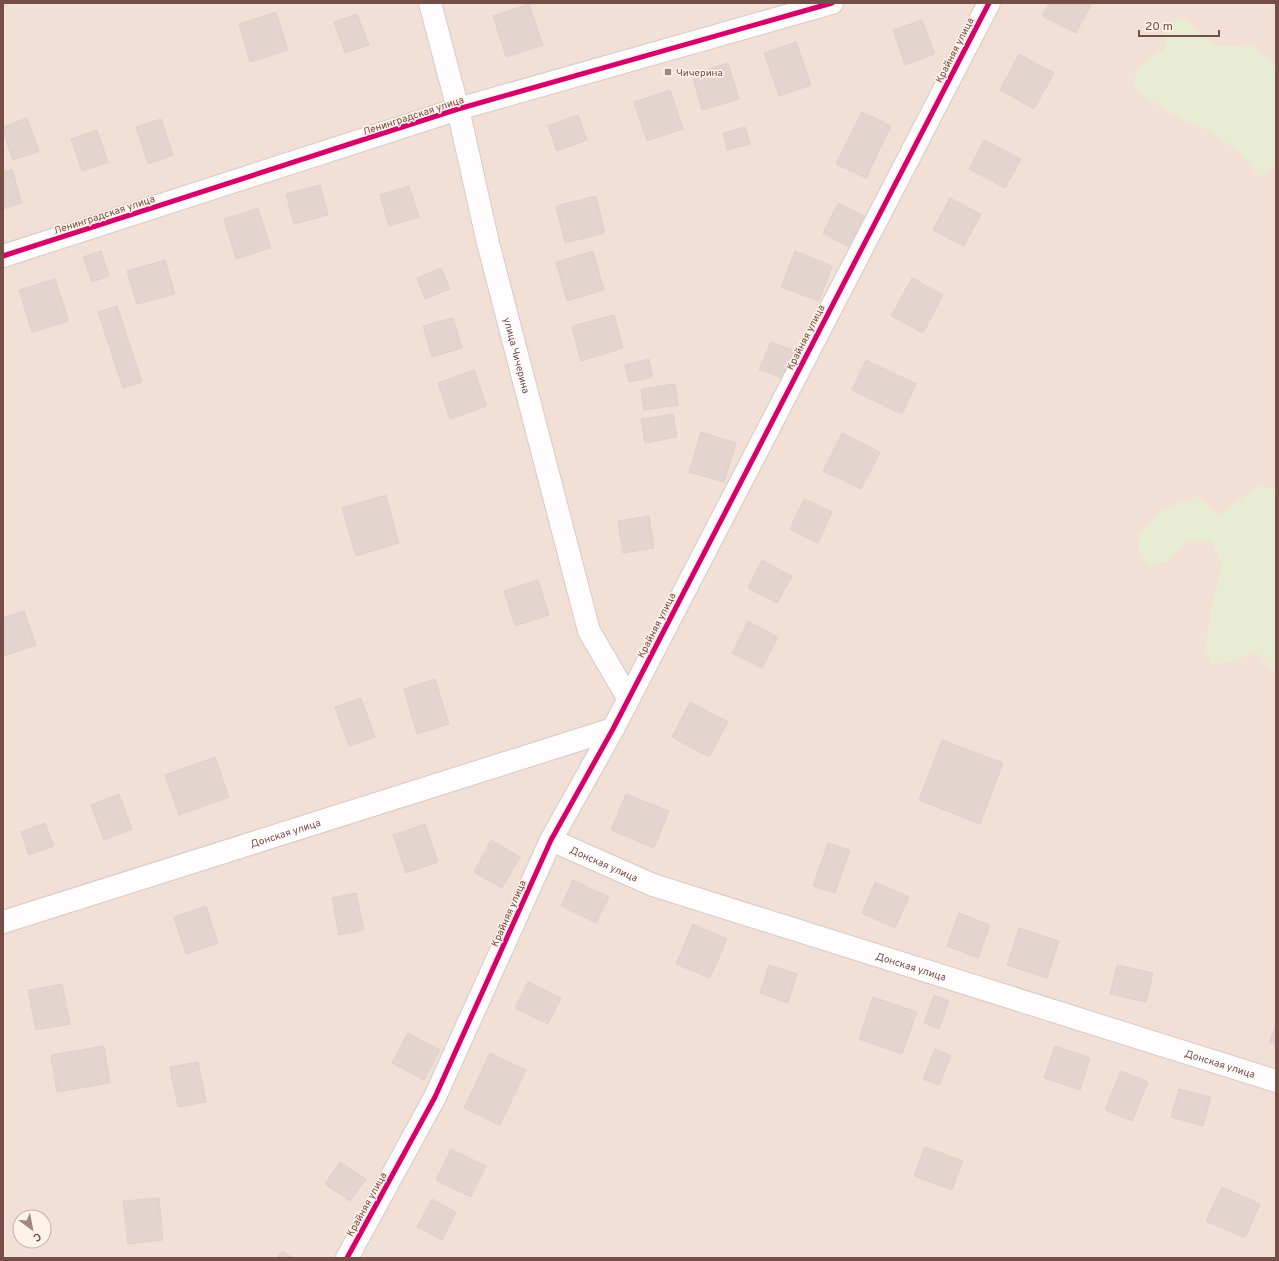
<svg xmlns="http://www.w3.org/2000/svg" width="1279" height="1261" font-family="Overpass,sans-serif">
<style>
.residential{fill:#f2e0d7;fill-rule:evenodd}
.green{fill:#e8ecd3}
.building{fill:#e3d4d0;stroke:#e0cfcb}
.lines{fill:none;stroke-linecap:round;stroke-linejoin:round}
.minor-casing{stroke:#d5cac6;stroke-width:24}
.tertiary-casing{stroke:#d5cac6;stroke-width:24}
.minor{stroke:#fefcfc;stroke-width:22}
.tertiary{stroke:#fefcfc;stroke-width:22}
.cycleway-casing{stroke:#fff2e9;stroke-width:8}
.cycleway{stroke:#d6006c;stroke-width:5}
.poi-dot{fill:#a28680;stroke:#fff2e9;stroke-width:1.5}
.labels{text-anchor:middle;stroke-width:3;stroke-linejoin:round;paint-order:stroke}
.street-label{font-size:10px;fill:#754e48;stroke:#fff2e9}
.poi-label{font-size:10px;fill:#754e48;stroke:#fff2e9;text-anchor:start}
</style>
<rect width="100%" height="100%" fill="#f7eee9"/>
<path class="residential" d="M3 3H1276V1258H3ZM20 1217H44V1241H20Z"/>
<path class="green" d="M1183 18 1217 46 1251 45 1263 54 1276 68V163L1260 178 1244 156 1212 132 1186 121 1147 99 1134 88 1136 71 1147 60 1164 50 1169 24Z
M1259 486 1276 489V674L1256 652 1229 662 1211 664 1206 648 1209 619 1222 565 1211 541H1188L1167 561 1148 566 1138 549 1140 535 1160 511 1197 496 1219 515Z"/>
<path class="building" d="M1049 3H1092L1076 33 1042 16Z
M529 4 543 45 506 57 493 16Z
M276 12 288 50 250 62 239 24Z
M357 14 369 45 345 53 334 22Z
M922 20 935 54 905 65 893 30Z
M796 42 811 85 779 96 764 53Z
M1019 54 1054 73 1034 109 1000 90Z
M728 63 739 99 702 110 692 74Z
M670 90 683 129 647 141 634 102Z
M862 112 891 126 866 178 836 164Z
M578 115 587 140 557 151 548 126Z
M27 118 39 151 13 160 3 132V127Z
M161 119 173 155 148 164 136 127Z
M745 127 750 144 727 150 723 133Z
M97 130 108 162 82 171 71 139Z
M984 140 1021 159 1005 188 969 169Z
M12 169 22 203 3 209V172Z
M320 185 328 215 294 224 286 194Z
M409 186 419 217 389 226 380 195Z
M596 196 605 233 565 243 556 206Z
M950 198 981 214 964 246 933 230Z
M838 203 864 216 849 247 823 233Z
M258 208 271 248 236 259 224 219Z
M101 251 109 276 92 282 83 257Z
M593 251 604 290 567 301 556 262Z
M795 251 832 266 819 301 781 287Z
M165 260 175 294 137 304 127 271Z
M441 268 450 289 425 299 417 278Z
M912 278 943 295 923 333 891 316Z
M55 279 69 321 32 332 19 290Z
M117 306 142 382 123 388 98 312Z
M614 315 623 348 581 361 572 326Z
M453 318 462 348 432 357 423 326Z
M771 342 795 351 784 379 759 369Z
M649 359 653 377 629 382 625 365Z
M866 360 916 384 902 414 852 390Z
M474 370 487 406 450 419 438 383Z
M675 384 678 405 644 410 641 389Z
M673 414 677 437 645 443 641 419Z
M701 432 736 443 724 482 689 472Z
M842 433 880 452 861 489 823 471Z
M386 495 399 543 356 556 342 508Z
M804 499 832 512 818 543 790 529Z
M649 516 654 548 623 553 618 521Z
M762 560 792 576 777 603 748 588Z
M538 580 549 615 515 626 504 591Z
M24 611 36 645 4 656 3 618Z
M748 621 778 637 762 668 732 653Z
M435 679 449 724 417 734 404 689Z
M361 698 375 737 349 746 335 707Z
M690 702 728 722 709 757 672 737Z
M942 740 1003 763 980 824 919 800Z
M215 757 229 797 179 815 165 775Z
M119 794 132 829 104 840 91 805Z
M626 794 669 811 654 848 611 830Z
M45 823 54 846 29 855 21 832Z
M425 824 438 862 406 873 393 835Z
M491 840 520 857 502 888 474 872Z
M828 843 850 850 835 893 813 886Z
M573 880 609 897 596 923 561 906Z
M875 882 909 897 895 928 862 913Z
M356 893 364 930 339 935 332 898Z
M206 906 218 943 186 954 174 917Z
M959 913 990 925 978 958 947 946Z
M693 924 727 939 710 978 676 964Z
M1019 928 1059 941 1047 978 1007 965Z
M769 965 797 974 788 1003 760 993Z
M1117 965 1153 973 1146 1002 1110 994Z
M528 982 561 998 548 1024 515 1008Z
M62 984 70 1024 36 1030 28 990Z
M934 995 949 1001 939 1029 924 1023Z
M873 997 917 1012 902 1054 859 1039Z
M1276 1025V1045L1269 1042Z
M408 1033 440 1050 424 1080 392 1063Z
M104 1046 110 1083 57 1092 51 1055Z
M1055 1046 1090 1058 1080 1090 1044 1078Z
M935 1049 951 1056 939 1085 923 1079Z
M490 1053 526 1070 500 1125 464 1108Z
M198 1062 206 1102 178 1107 170 1067Z
M1121 1071 1148 1082 1132 1121 1105 1110Z
M1179 1089 1211 1097 1203 1126 1171 1117Z
M925 1147 963 1161 952 1190 914 1176Z
M451 1149 486 1166 471 1197 436 1180Z
M340 1162 366 1179 350 1201 325 1184Z
M1222 1187 1260 1204 1245 1238 1206 1221Z
M159 1198 163 1240 128 1244 123 1201Z
M432 1199 456 1212 442 1240 417 1227Z
M282 1251 293 1258H277Z"/>
<g class="lines">
<g class="minor-casing">
<g id="minor">
<path id="s1" d="M430 3 458 109 488 243 589 631 628 698"/>
<path id="s2" d="M551 840 653 885 1276 1081"/>
<path id="s3" d="M3 922 613 729"/>
<path d="M347 1258 435 1097 551 840 613 729 989 3"/>
</g>
</g>
<g class="tertiary-casing">
<path id="tertiary" d="M3 256 458 109 832 3"/>
</g>
<use href="#minor" class="minor"/>
<use href="#tertiary" class="tertiary"/>
<g class="cycleway-casing">
<path id="cycleway" d="M3 256 458 109 832 3
M347 1258 435 1097 551 840 613 729 989 3"/>
</g>
<use href="#cycleway" class="cycleway"/>
</g>
<rect class="poi-dot" x="664" y="68" width="8" height="8" rx="2"/>
<g class="labels">
<g class="street-label">
<text transform="translate(954 50) rotate(-63)" y="4">Крайняя улица</text>
<text transform="translate(413 115) rotate(-18)" y="4">Ленинградская улица</text>
<text transform="translate(104 214) rotate(-18)" y="4">Ленинградская улица</text>
<text transform="translate(805 337) rotate(-63)" y="4">Крайняя улица</text>
<text dy="4" stroke="none"><textPath href="#s1" startOffset="363">улица Чичерина</textPath></text>
<text transform="translate(656 625) rotate(-63)" y="4">Крайняя улица</text>
<text dy="4" stroke="none"><textPath href="#s3" startOffset="296">Донская улица</textPath></text>
<text dy="4" stroke="none"><textPath href="#s2" startOffset="58">Донская улица</textPath></text>
<text transform="translate(508 913) rotate(-66)" y="4">Крайняя улица</text>
<text dy="4" stroke="none"><textPath href="#s2" startOffset="382">Донская улица</textPath></text>
<text dy="4" stroke="none"><textPath href="#s2" startOffset="706">Донская улица</textPath></text>
<text transform="translate(366 1204) rotate(-61)" y="4">Крайняя улица</text>
</g>
<g class="poi-label">
<text x="676" y="76">Чичерина</text>
</g>
</g>
<rect width="1279" height="1261" fill="none" stroke="#754e48" stroke-width="8"/>
<g transform="translate(32 1229) rotate(148)"><circle r="19" fill="#fff2e9" stroke="#c8b0a9"/>
<path d="M0-3L7 15L0 10L-7 15Z" fill="#a28680"/>
<text y="-6" font-size="11" font-weight="bold" text-anchor="middle" fill="#754e48">С</text>
</g>
<path d="M1139 30v6h80v-6" fill="none" stroke="#754e48" stroke-width="2"/>
<text x="1145" y="30" font-size="12" fill="#754e48" stroke="#fff2e9" stroke-width="3" paint-order="stroke">20 m</text>
</svg>
